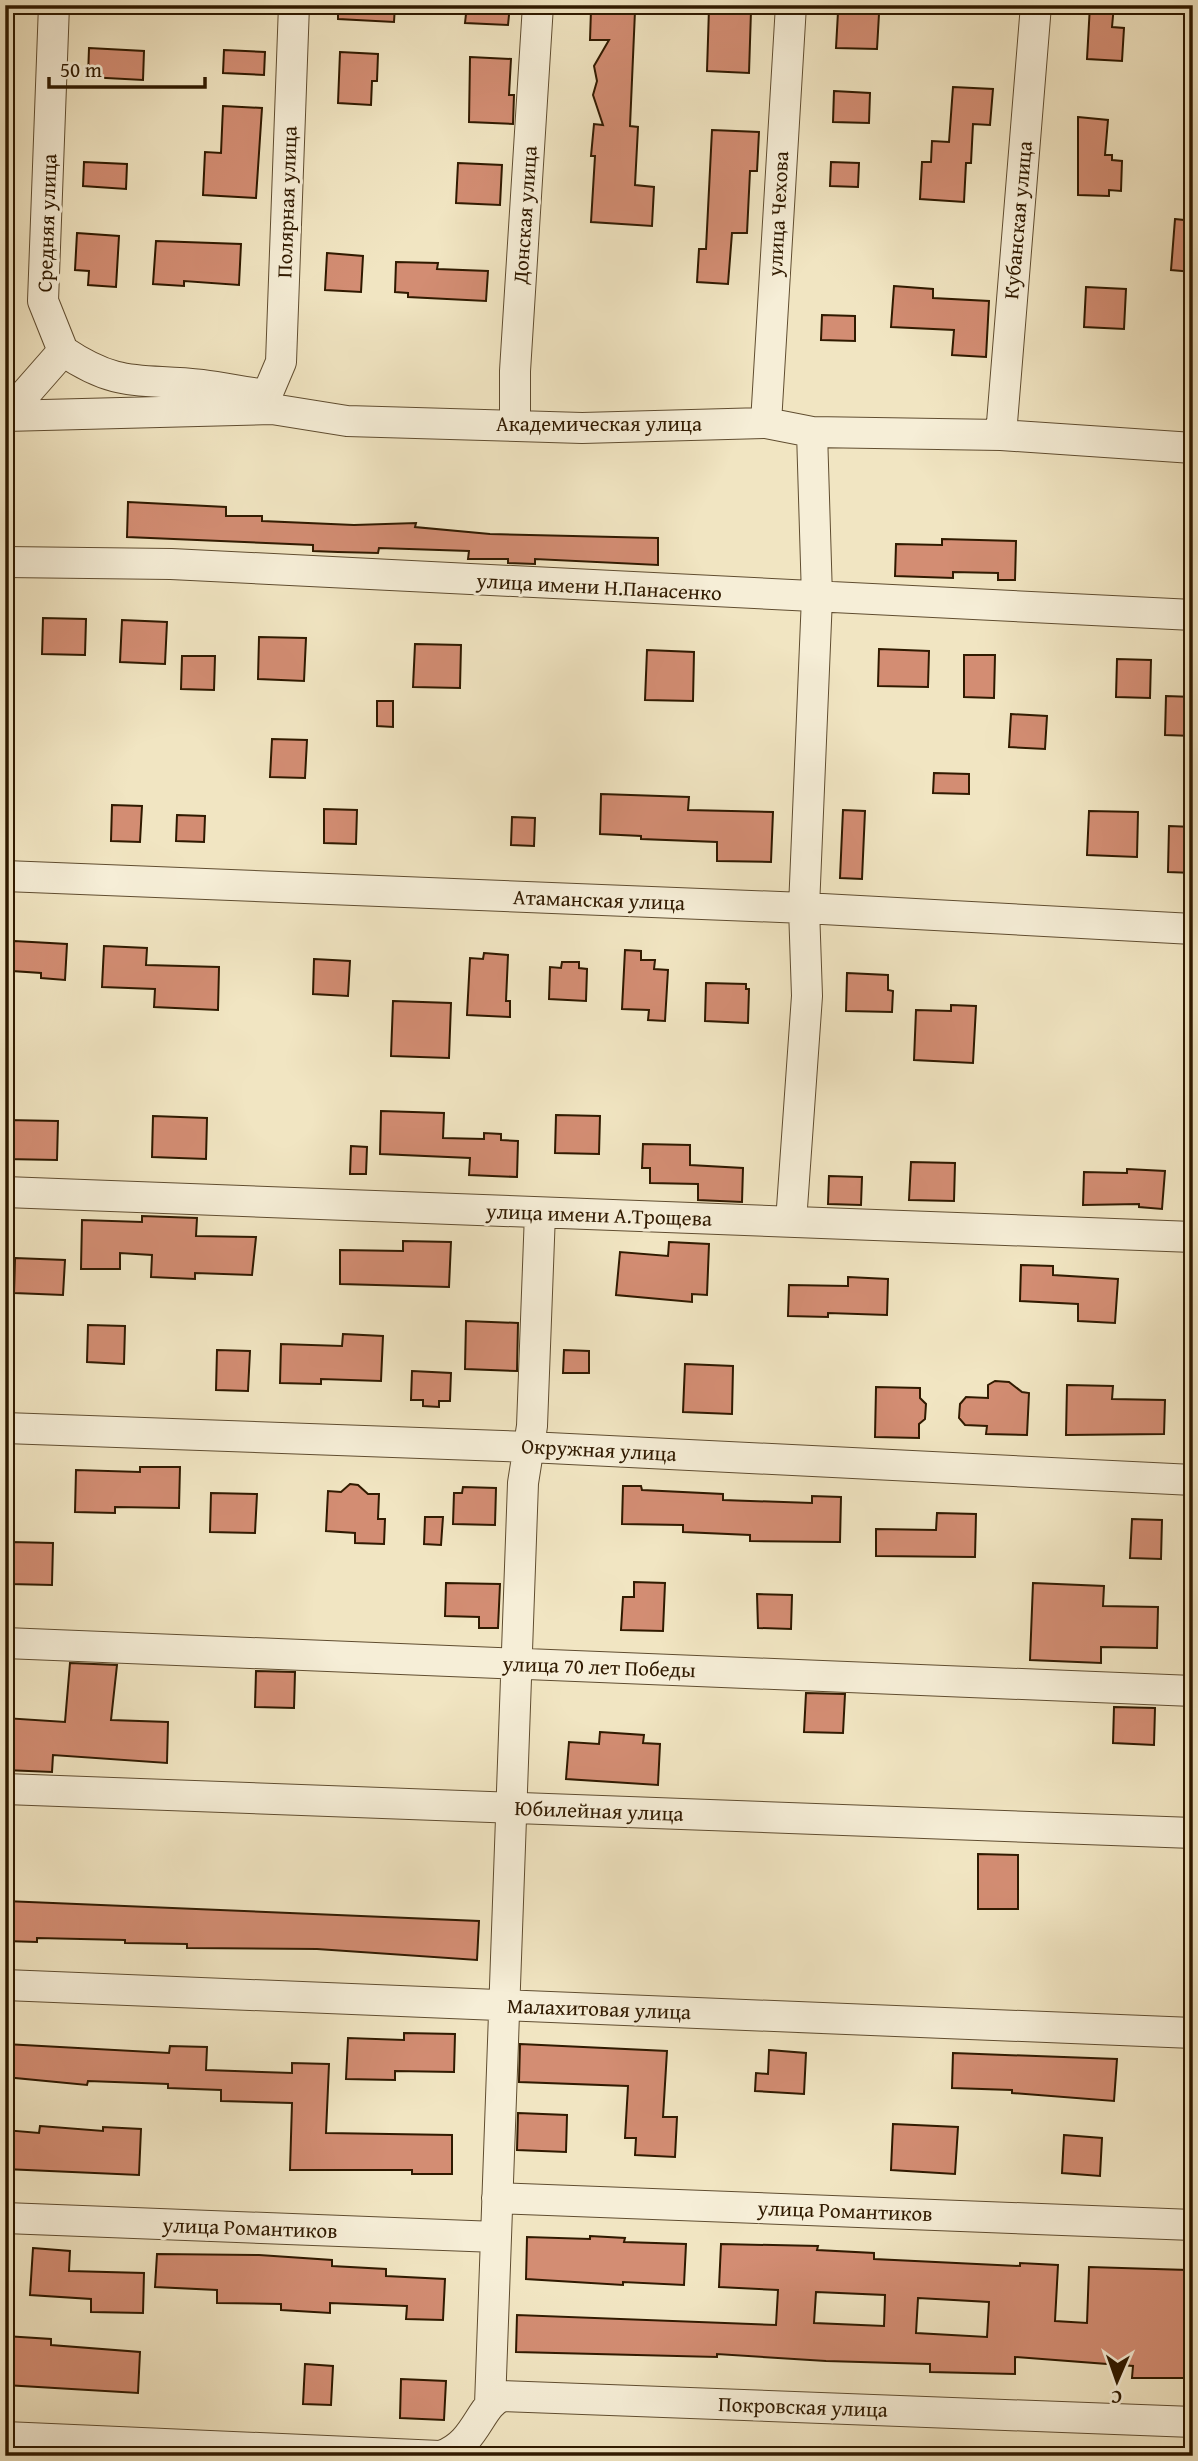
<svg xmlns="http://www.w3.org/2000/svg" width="1198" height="2461" font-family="'Gentium Book Plus',serif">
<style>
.building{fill:#d38d73;stroke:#301a00;stroke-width:2;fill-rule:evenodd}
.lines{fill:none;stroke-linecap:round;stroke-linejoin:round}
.minor-casing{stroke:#604d30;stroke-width:32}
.minor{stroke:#f6eed7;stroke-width:30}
.labels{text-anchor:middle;stroke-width:6;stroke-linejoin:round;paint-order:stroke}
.street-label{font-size:21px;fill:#301a00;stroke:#f6eed7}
</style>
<rect width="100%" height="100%" fill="#f1e5c2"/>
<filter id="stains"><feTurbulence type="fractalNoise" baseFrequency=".00286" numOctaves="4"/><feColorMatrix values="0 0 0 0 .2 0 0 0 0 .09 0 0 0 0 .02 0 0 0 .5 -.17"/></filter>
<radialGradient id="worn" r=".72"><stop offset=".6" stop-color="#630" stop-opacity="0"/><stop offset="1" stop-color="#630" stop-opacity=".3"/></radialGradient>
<path class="building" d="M338 5H395L394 22 338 19Z
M467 5H510L508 25 465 23Z
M1090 5H1114L1112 27 1124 28 1122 61 1087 59Z
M709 8 751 11 749 73 707 71Z
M591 10 635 11 630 126 638 127 635 185 654 187 652 226 591 222 595 156H591L594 124 603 125 593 95 597 81 594 66 609 40H590Z
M838 12 879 14 877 49 836 48Z
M89 48 144 51 143 80 88 77Z
M224 50 265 52 264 75 223 73Z
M340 52 378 54 377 81H372L371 105 338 103Z
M470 57 511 59 509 95H514L513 124 469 122Z
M953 87 993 89 990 125 973 124 971 163H966L964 202 920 199 922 162H931L932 141 949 142Z
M834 91 870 93 869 123 833 122Z
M223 106 262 108 256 198 203 195 205 152 221 153Z
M1078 117 1108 120 1105 155H1112V160L1122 161 1121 191 1109 190V196L1078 195Z
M712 130 759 132 757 171H750L747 233H732L728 284 697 282 699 249H706Z
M84 162 127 164 126 189 83 186Z
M831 162 859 163 858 187 830 186Z
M458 163 502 165 500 205 456 203Z
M1175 219 1193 221V272L1171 270Z
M77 233 119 236 116 287 88 285 89 271 75 270Z
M156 241 241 244 239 285 184 281V286L153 284Z
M327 253 363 256 361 292 325 290Z
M396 262 438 263 437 269 488 271 486 301 408 297V293L395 292Z
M894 286 933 289V298L989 301 986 357 952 355 954 330 891 327Z
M1086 287 1126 289 1124 329 1084 327Z
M822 315 855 316V341L821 340Z
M128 502 226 507V516H262V521L354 525 416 523 415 527 490 534 658 538V565L535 559V564L508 563V559H468L469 551 379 548 378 553 338 552 313 551V545L127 537Z
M942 539 1016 541 1015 580H998V573L953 572V578L895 576 896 544 942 545Z
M43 618 86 619 85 655 42 654Z
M122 620 167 622 165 664 120 662Z
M259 637 306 638 304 681 258 679Z
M415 644 461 645 460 688 413 687Z
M879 649 929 651 928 687 878 686Z
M647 650 694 652 693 701 645 700Z
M964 655H995L994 698 964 697Z
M182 656H215L214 690 181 689Z
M1117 659 1151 660 1150 698 1116 697Z
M1166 696 1193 697V736L1165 735Z
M377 701H393V727L377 726Z
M1011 714 1047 716 1045 749 1009 747Z
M272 739 307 740 305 778 270 777Z
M934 773 969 774V794L933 793Z
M601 794 689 797 688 810 773 812 771 862 717 861V842L641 839V836L600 834Z
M112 805 142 806 140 842 111 841Z
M324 809 357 810 356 844 324 843Z
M843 810 865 811 862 879 840 878Z
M1089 811 1138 812 1137 857 1087 855Z
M177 815 205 816 204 842 176 841Z
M512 817 535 818 534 846 511 845Z
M1169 826 1193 827V873L1168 872Z
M14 941 67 944 65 980 41 978V973L12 971Z
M104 946 147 948 146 965 219 967 218 1010 154 1007 155 989 102 987Z
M625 950 641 951V960H655L654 969 668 970 665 1021 648 1020 649 1010 622 1009Z
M484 953 508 955 506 1001H510V1017L467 1015 470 958 483 959Z
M314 959 350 961 348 996 313 994Z
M562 962H579V968L587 969 586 1001 549 999 550 967 561 968Z
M847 973 888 975V990L893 991 892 1012 846 1011Z
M706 983 746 984V989H749L748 1023 705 1021Z
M393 1001 451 1003 449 1058 391 1056Z
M951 1005 976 1006 973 1063 914 1060 916 1010 951 1011Z
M381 1111 444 1113 443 1138 484 1139V1133L501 1134V1140L518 1141 517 1177 469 1175 470 1158 380 1154Z
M556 1115 600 1116 599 1154 555 1153Z
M153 1116 207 1118 206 1159 152 1157Z
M7 1120 58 1121 57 1160 6 1159Z
M643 1144 690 1145V1165L743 1168 742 1202 698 1200V1184L650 1183V1168H642Z
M351 1146 367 1147 366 1174H350Z
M911 1162 955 1163 954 1201 909 1200Z
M1127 1169 1165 1171 1162 1209 1139 1207V1204L1083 1205 1084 1172 1127 1173Z
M829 1176 862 1177 861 1205 828 1204Z
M142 1216 197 1218 196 1236 256 1237 252 1275 195 1273V1279L151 1277 152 1255 120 1253V1269H81L82 1220 142 1222Z
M403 1241 451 1242 449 1287 340 1284V1250L403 1251Z
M669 1242 709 1244 707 1295 692 1294V1302L616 1295 620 1252 668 1256Z
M15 1258 65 1260 63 1295 14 1293Z
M1021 1265 1053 1266V1275L1118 1279 1115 1323 1078 1321V1304L1020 1301Z
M848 1277 888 1279 887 1315 828 1313V1317L788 1316 789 1285 848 1286Z
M466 1321 518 1323 517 1371 465 1369Z
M88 1325 125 1326 124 1364 87 1362Z
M343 1334 383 1336 381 1381 321 1379V1384L280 1383 281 1344 342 1346Z
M217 1350 250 1351 248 1391 216 1390Z
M564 1350 589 1351V1373H563Z
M685 1364 733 1366 732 1414 683 1412Z
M412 1371 451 1373 450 1401H439V1407L423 1406V1400H411Z
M995 1381 1009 1382 1022 1392 1029 1393 1027 1435 986 1434 987 1426 965 1425 959 1418 960 1404 966 1397 988 1398V1385Z
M1067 1385 1113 1386 1112 1399 1165 1400 1164 1434 1066 1435Z
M876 1387 920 1388V1398L926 1404 925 1419 919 1424V1438L875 1437Z
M140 1467H180L179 1508 115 1507V1513L75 1512 76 1470 140 1472Z
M350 1484 358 1485 368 1494H379L378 1519H385L384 1544 355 1543V1533L326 1531 328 1491 341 1492Z
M623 1486H641L642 1490 723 1494V1500L812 1503V1496L841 1497 840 1542 750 1541V1535L683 1532V1525L622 1524Z
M463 1487 496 1488 495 1525 453 1524 454 1493H462Z
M211 1493 257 1494 255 1533 210 1532Z
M937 1513 976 1514 975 1557 876 1556V1529L936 1530Z
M425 1517H443L441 1545 424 1544Z
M1132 1519 1162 1520 1161 1559 1130 1558Z
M11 1542 53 1543 52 1585 10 1584Z
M634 1582 665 1583 663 1631 621 1630 623 1597H634Z
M446 1583 500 1584 498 1628H479V1617L445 1616Z
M1033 1583 1104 1586 1103 1606 1158 1607 1157 1648 1101 1647V1663L1030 1660Z
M757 1594 792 1595 791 1629 758 1628Z
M70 1663 117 1665 111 1720 168 1722 167 1763 53 1755 52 1772 5 1770V1718L65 1722Z
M256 1671 295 1672 294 1708 255 1707Z
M806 1693 845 1694 843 1733 804 1732Z
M1114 1707 1155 1708 1154 1745 1113 1743Z
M600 1732 644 1735 643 1743 660 1744 658 1785 566 1779 569 1742 599 1744Z
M978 1854 1018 1855V1909H978Z
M5 1901 479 1921 477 1960 317 1949 187 1948V1944L125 1943V1940L37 1938V1942L5 1941Z
M404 2033 455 2034 454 2072 395 2071V2080L346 2079 348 2038 404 2040Z
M5 2044 169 2053 170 2046 207 2047 206 2070 292 2073V2063L329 2064 326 2133 452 2135V2174H412V2170H290L292 2103 221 2101V2090L168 2088V2084L88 2081 87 2085 5 2077Z
M520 2044 667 2051 663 2117H677L675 2157 635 2155 636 2138H625L628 2086 519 2082Z
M769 2050 806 2053 804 2094 755 2091 756 2073 768 2074Z
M953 2053 1117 2059 1114 2101 1012 2093V2090L952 2088Z
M518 2113 567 2115 566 2152 517 2150Z
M893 2124 958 2127 955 2174 891 2170Z
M40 2126 103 2131V2127L141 2129 139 2175 5 2169V2130L39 2133Z
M1064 2135 1102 2138 1100 2176 1062 2173Z
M590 2236 625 2238 624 2242 686 2244 684 2285 623 2282V2285L526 2279 527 2237 590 2239Z
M721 2244 818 2246 817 2250 874 2253V2259L1020 2266V2263L1058 2265 1055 2321 1087 2323 1089 2267 1188 2270 1185 2331H1193V2378H1132L1133 2366 1015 2357V2374L930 2372V2364L826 2361 717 2354V2357L516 2352 517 2315 776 2325 778 2290 719 2287ZM816 2292 885 2295 884 2326 814 2323ZM918 2298 989 2302 987 2337 916 2333Z
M33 2248 70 2251 69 2271 144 2273 143 2313 91 2312V2299L30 2295Z
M157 2254 259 2255 332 2260V2266L386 2269V2276L445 2279 443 2320 406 2319 407 2306 330 2303V2313L281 2310V2304L217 2303V2290L155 2287Z
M5 2336 51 2339V2345L140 2352 138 2393 5 2385Z
M305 2364 333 2366 331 2405 303 2404Z
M401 2379 446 2381 444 2420 400 2418Z"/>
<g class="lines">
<g class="minor-casing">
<path id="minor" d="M63 351C119 389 141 378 202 385 224 388 245 392 267 395
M267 395 281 362 294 5
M5 416 272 409 347 421 582 428 766 423 812 432 1001 435 1193 448
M6 416 63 351 43 301 54 5
M766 423 791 5
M515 424V371L538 5
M1001 435 1036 5
M5 562 171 564 1193 615
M5 876 804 908 1193 929
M5 1192 1193 1237
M791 1222 807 996 804 908 817 597 812 432
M5 1428 529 1447 1193 1480
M5 1643 1193 1691
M5 1789 1193 1833
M5 1985 1193 2033
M497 2198 1193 2225
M5 2218 496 2237
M490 2405 523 1483 532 1426 540 1213
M5 2437 440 2456
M441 2456C478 2443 479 2404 503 2396L1193 2422"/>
</g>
<use href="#minor" class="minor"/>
</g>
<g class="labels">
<g class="street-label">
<text transform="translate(287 202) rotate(-88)" y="7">Полярная улица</text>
<text transform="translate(778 214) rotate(-87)" y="7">улица Чехова</text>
<text transform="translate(525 215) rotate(-86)" y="7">Донская улица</text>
<text transform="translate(1018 220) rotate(-85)" y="7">Кубанская улица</text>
<text transform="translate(47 223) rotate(-88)" y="7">Средняя улица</text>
<text x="599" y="431">Академическая улица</text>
<text transform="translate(599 587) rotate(3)" y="7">улица имени Н.Панасенко</text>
<text transform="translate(599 900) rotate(2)" y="7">Атаманская улица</text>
<text transform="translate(599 1215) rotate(2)" y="7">улица имени А.Трощева</text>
<text transform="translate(599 1450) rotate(3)" y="7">Окружная улица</text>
<text transform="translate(599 1667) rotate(2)" y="7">улица 70 лет Победы</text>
<text transform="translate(599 1811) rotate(2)" y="7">Юбилейная улица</text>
<text transform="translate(599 2009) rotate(2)" y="7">Малахитовая улица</text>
<text transform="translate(845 2211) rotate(2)" y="7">улица Романтиков</text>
<text transform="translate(250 2228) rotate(2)" y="7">улица Романтиков</text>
<text transform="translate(803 2407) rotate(2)" y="7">Покровская улица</text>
</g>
</g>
<rect width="1198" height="2461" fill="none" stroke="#f1e5c2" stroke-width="28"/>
<rect x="7" y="7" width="1184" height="2447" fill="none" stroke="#301a00" stroke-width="3.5"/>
<rect x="14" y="14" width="1170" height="2433" fill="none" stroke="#301a00" stroke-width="2"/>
<g transform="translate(1117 2381) rotate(182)" stroke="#f6eed7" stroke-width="5" paint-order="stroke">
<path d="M0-5L12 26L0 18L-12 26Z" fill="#301a00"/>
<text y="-10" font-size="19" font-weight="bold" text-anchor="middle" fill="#301a00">С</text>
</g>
<path d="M49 77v10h156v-10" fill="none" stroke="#301a00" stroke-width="3.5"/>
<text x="60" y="77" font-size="21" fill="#301a00" stroke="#f6eed7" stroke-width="5" paint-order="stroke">50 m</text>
<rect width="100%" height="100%" filter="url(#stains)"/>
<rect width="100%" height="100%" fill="url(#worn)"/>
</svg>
